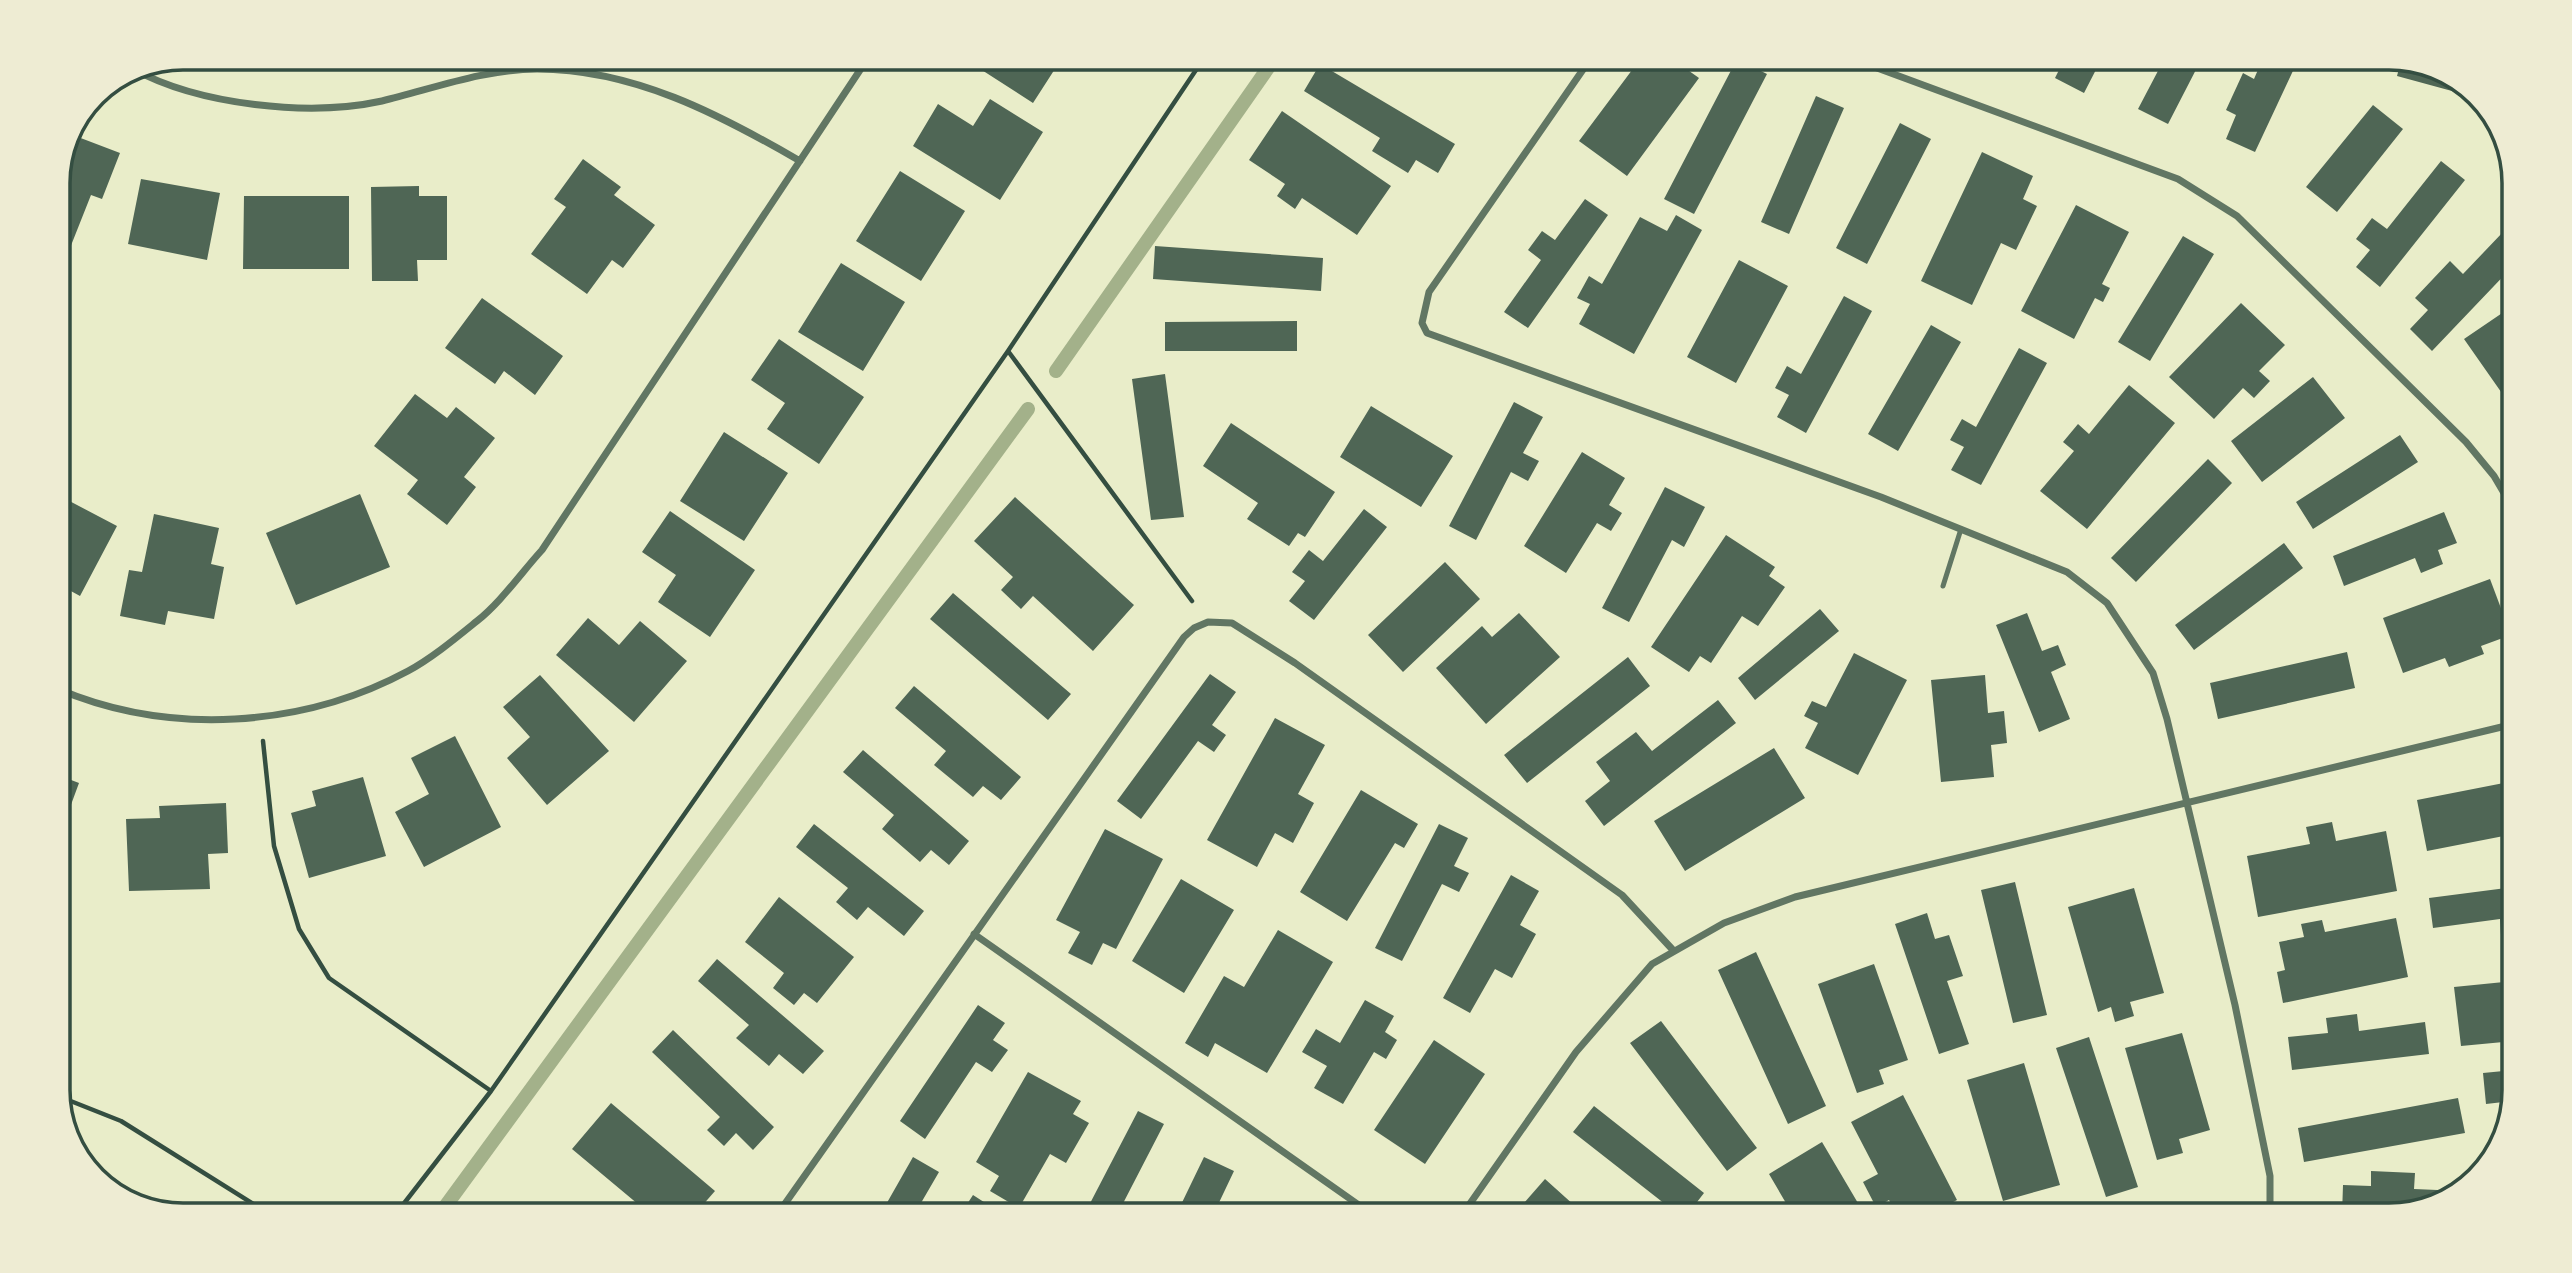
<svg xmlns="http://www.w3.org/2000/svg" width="2572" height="1273" font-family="'Playfair Display',serif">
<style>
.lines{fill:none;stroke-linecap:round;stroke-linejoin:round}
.stream{stroke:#a3b18a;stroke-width:14}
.building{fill:#4f6655}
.path{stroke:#344e41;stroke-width:4.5}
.service{stroke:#617663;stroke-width:5}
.minor{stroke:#617663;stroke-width:7}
.rim{fill:none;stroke:#344e41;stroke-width:3.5}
</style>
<rect width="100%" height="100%" fill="#e9edc9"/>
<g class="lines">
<path class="stream" d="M1056 371 1275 58
M439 1215 1028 409"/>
</g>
<path class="building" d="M979 58H1062L1033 103 974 65Z
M1641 58H1671L1699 78 1627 176 1579 141Z
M1988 58H2004L2000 65Z
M2065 58H2102L2084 93 2055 78Z
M2147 58H2202L2168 124 2138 109 2159 69 2145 62Z
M2263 58H2299L2255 152 2226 139 2236 115 2226 110 2243 73 2254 79Z
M1737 59 1767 74 1694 214 1664 199Z
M2401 61 2444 71 2474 97 2397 76Z
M1320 64 1455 144 1438 173 1416 160 1408 173 1372 151 1380 138 1304 91Z
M1816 96 1844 108 1789 234 1761 222Z
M990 99 1043 132 1000 200 913 146 938 104 973 126Z
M2373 105 2403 129 2337 212 2306 187Z
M2487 108 2493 113 2496 121 2485 118Z
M1282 111 1391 186 1357 235 1302 198 1295 209 1277 196 1285 184 1249 160Z
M1900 123 1931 139 1867 264 1836 248Z
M78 137 120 153 102 199 91 195 70 248 58 243V175Z
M1982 152 2033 176 2023 199 2037 206 2016 250 2001 243 1972 305 1921 281Z
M583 159 621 187 614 195 655 225 623 268 612 260 587 294 531 254 566 207 554 199Z
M2441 161 2465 180 2380 287 2356 267 2370 250 2356 239 2372 218 2387 229Z
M900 171 965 211 921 281 856 241Z
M141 179 220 193 207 260 128 244Z
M419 186V196H447V260H417L418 281H372L371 187Z
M244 196H349V269H243Z
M1585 199 1608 215 1528 328 1504 312 1541 260 1528 250 1542 231 1555 240Z
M2076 205 2129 232 2102 284 2110 288 2103 302 2095 298 2074 339 2021 311Z
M1676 215 1702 230 1634 354 1579 324 1590 304 1577 298 1589 276 1602 284 1640 217 1667 231Z
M2504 231 2514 240V265L2432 351 2410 329 2428 310 2415 298 2450 261 2463 274Z
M2183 236 2214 254 2150 361 2118 342Z
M1155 246 1323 258 1321 291 1153 279Z
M1739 260 1788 286 1736 383 1687 357Z
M841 263 905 302 863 371 798 332Z
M1844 296 1872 311 1806 433 1777 417 1789 395 1775 388 1787 366 1801 374Z
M482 298 563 356 535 395 504 371 495 384 445 348Z
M2241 303 2285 345 2259 371 2270 381 2254 398 2243 388 2214 419 2169 377Z
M2514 305V393L2506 399 2464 339Z
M1297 321V351H1165V322Z
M1931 325 1961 342 1898 451 1868 434Z
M779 339 864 397 819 464 767 429 785 403 751 380Z
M2019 348 2047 363 1981 485 1951 470 1964 447 1950 440 1962 419 1976 427Z
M1165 374 1184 517 1151 520 1132 379Z
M2313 377 2345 418 2262 482 2231 441Z
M2129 385 2175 423 2087 529 2040 491 2074 451 2063 442 2078 424 2089 434Z
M415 394 447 418 456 407 495 438 464 477 476 487 447 525 407 494 418 480 374 446Z
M1514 402 1543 417 1523 453 1539 461 1528 481 1511 472 1476 540 1449 526Z
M1371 406 1453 456 1421 507 1340 457Z
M1231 423 1335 492 1305 537 1298 533 1289 546 1247 519 1258 503 1203 466Z
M724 432 788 473 744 541 680 501Z
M2400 435 2418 462 2313 529 2296 502Z
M1582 452 1625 478 1609 505 1622 513 1611 531 1597 523 1566 573 1524 546Z
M2208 459 2232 483 2136 582 2111 558Z
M1665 487 1705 507 1684 547 1672 540 1629 622 1602 608Z
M360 494 390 567 296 605 266 533Z
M58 495 117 526 80 596 58 584Z
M1015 497 1134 605 1093 651 1033 596 1021 609 1001 590 1013 577 974 541Z
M1364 509 1387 527 1314 620 1289 601 1305 581 1292 572 1309 550 1323 561Z
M670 511 755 570 710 637 658 602 676 575 642 552Z
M2444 512 2457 543 2438 550 2443 564 2421 573 2415 558 2344 586 2333 556Z
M154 514 219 528 211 564 224 567 214 619 168 611 165 625 120 616 129 570 142 572Z
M1726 535 1775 567 1769 576 1785 587 1758 626 1742 616 1711 663 1700 656 1689 672 1651 647Z
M2284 543 2303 568 2194 650 2175 625Z
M1445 562 1480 599 1403 672 1368 635Z
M2490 579 2511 635 2481 646 2484 654 2449 667 2445 658 2403 673 2383 618Z
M953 593 1071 694 1048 720 930 619Z
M1820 609 1839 631 1755 700 1738 678Z
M1519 613 1560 657 1486 724 1436 668 1482 626 1492 637Z
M2027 613 2042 651 2058 645 2066 665 2051 672 2070 719 2039 732 1996 625Z
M588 618 619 645 640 621 687 661 634 722 556 655Z
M2347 652 2355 688 2218 719 2210 683Z
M1854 653 1907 680 1858 775 1805 748 1818 723 1804 716 1812 701 1826 707Z
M1628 657 1650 686 1527 783 1504 755Z
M1210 674 1236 692 1212 725 1226 735 1214 752 1198 741 1141 819 1117 801Z
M540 675 609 751 547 805 507 758 530 737 503 707Z
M1985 675 1988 713 2004 711 2007 743 1991 745 1994 777 1941 782 1931 680Z
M914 686 1021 777 1001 800 983 786 973 797 934 765 946 751 895 708Z
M1718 700 1736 723 1604 826 1585 801 1610 781 1596 762 1636 732 1652 751Z
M1275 718 1325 745 1298 794 1314 803 1293 843 1275 833 1257 867 1207 840Z
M455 736 501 827 424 867 395 812 429 794 411 758Z
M1774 748 1805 798 1685 871 1654 821Z
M863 750 969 841 949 865 931 850 920 862 882 829 894 815 843 772Z
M58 775 79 783 58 840Z
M363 777 386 856 309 878 291 813 316 806 312 791Z
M2514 781V834L2427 851 2417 800Z
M1361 790 1418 824 1404 848 1395 843 1347 921 1300 892Z
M226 803 228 853 208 854 210 889 129 891 126 819 160 818 159 806Z
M2332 822 2336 841 2386 831 2397 891 2258 917 2247 856 2310 844 2306 827Z
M814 824 924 911 904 936 868 907 857 920 836 902 848 888 796 847Z
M1439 824 1468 838 1454 866 1469 873 1459 892 1442 884 1402 961 1375 948Z
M1105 829 1163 859 1116 949 1103 943 1092 965 1068 953 1080 932 1056 920Z
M1511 875 1539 891 1520 925 1536 934 1512 978 1495 969 1470 1013 1443 998Z
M1181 879 1234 910 1184 993 1132 961Z
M2015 882 2047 1015 2013 1023 1981 890Z
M2514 887V933L2501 935 2500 919 2433 928 2429 898Z
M2134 888 2164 993 2130 1002 2134 1016 2115 1022 2111 1007 2098 1012 2068 907Z
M779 897 854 957 817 1003 804 993 794 1005 773 988 784 973 745 942Z
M1927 913 1935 939 1949 935 1963 976 1947 981 1969 1044 1939 1054 1895 924Z
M2396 918 2408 977 2283 1003 2277 972 2285 970 2279 942 2304 937 2301 924 2322 920 2325 932Z
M1278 930 1333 962 1267 1073 1215 1043 1208 1057 1185 1043 1224 976 1244 987Z
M1756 952 1826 1106 1788 1124 1718 970Z
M717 959 824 1051 803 1074 779 1054 769 1066 736 1038 749 1025 698 981Z
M1874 964 1908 1060 1879 1070 1884 1084 1857 1093 1818 984Z
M2514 981V1041L2461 1046 2454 987Z
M1365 1000 1394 1016 1385 1032 1397 1040 1386 1059 1374 1052 1343 1104 1314 1088 1327 1066 1302 1052 1316 1029 1340 1043Z
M978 1005 1005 1023 993 1040 1008 1050 992 1072 976 1062 925 1139 900 1121Z
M2357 1014 2359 1031 2425 1022 2429 1054 2292 1070 2288 1037 2328 1033 2326 1018Z
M1661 1021 1757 1148 1727 1171 1630 1043Z
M673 1030 774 1127 753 1150 736 1133 724 1146 707 1130 720 1117 652 1052Z
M2182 1033 2210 1130 2179 1139 2183 1153 2157 1160 2125 1048Z
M2089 1037 2138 1187 2106 1197 2056 1048Z
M1434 1040 1485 1074 1425 1164 1374 1130Z
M2024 1063 2060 1185 2003 1201 1967 1080Z
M2514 1070 2512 1101 2486 1104 2483 1073Z
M1028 1072 1081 1101 1073 1114 1089 1123 1066 1163 1050 1154 1019 1208 990 1191 999 1176 976 1162Z
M1903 1095 1957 1200 1928 1215H1897L1889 1200 1876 1207 1863 1182 1878 1174 1851 1122Z
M2458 1098 2465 1133 2304 1162 2298 1128Z
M611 1103 715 1191 694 1215H651L572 1149Z
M1594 1106 1704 1193 1687 1215H1679L1573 1132Z
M1138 1111 1164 1124 1117 1215H1089L1085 1213Z
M1822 1142 1865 1215H1793L1769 1174Z
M913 1157 939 1172 914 1215H859L864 1206 880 1215Z
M1204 1157 1234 1171 1215 1211 1224 1215H1176Z
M2371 1171 2415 1173 2414 1189 2461 1191 2389 1215H2342L2343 1185 2371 1186Z
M1545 1179 1585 1215H1538L1524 1203Z
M973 1195 1004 1215H960Z"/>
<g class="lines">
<path class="path" d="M1008 351 1192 601
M263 741 274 846 299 929 329 978 491 1091
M58 1096 121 1121 271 1215
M395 1215 491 1091 1008 351 1204 58"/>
<path class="service" d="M1943 586 1961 529"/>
<path class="minor" d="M1591 58 1429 292 1422 323 1427 333 1881 497 2067 572 2107 603 2153 673 2167 719 2235 1005 2270 1176V1205L2250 1215
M1850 58 2178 179 2237 216 2466 442 2494 476 2514 510
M133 69C199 105 309 117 382 101 432 89 485 69 537 69 633 69 719 114 800 161
M58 689C169 736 302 728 408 671 432 658 456 638 477 621 501 602 521 573 542 550L868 58
M974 934 1373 1215
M777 1215 1184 637 1194 628 1208 622 1232 623 1295 663 1622 895 1672 949
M1462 1215 1576 1052 1652 964 1724 923 1795 897 2514 724"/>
</g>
<path d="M0 0H2572V1273H0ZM183 70H2389A113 113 0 0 1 2502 183V1090A113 113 0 0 1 2389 1203H183A113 113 0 0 1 70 1090V183A113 113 0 0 1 183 70Z" fill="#eeecd3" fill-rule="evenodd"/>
<path class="rim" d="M183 70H2389A113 113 0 0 1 2502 183V1090A113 113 0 0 1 2389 1203H183A113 113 0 0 1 70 1090V183A113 113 0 0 1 183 70Z"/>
</svg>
